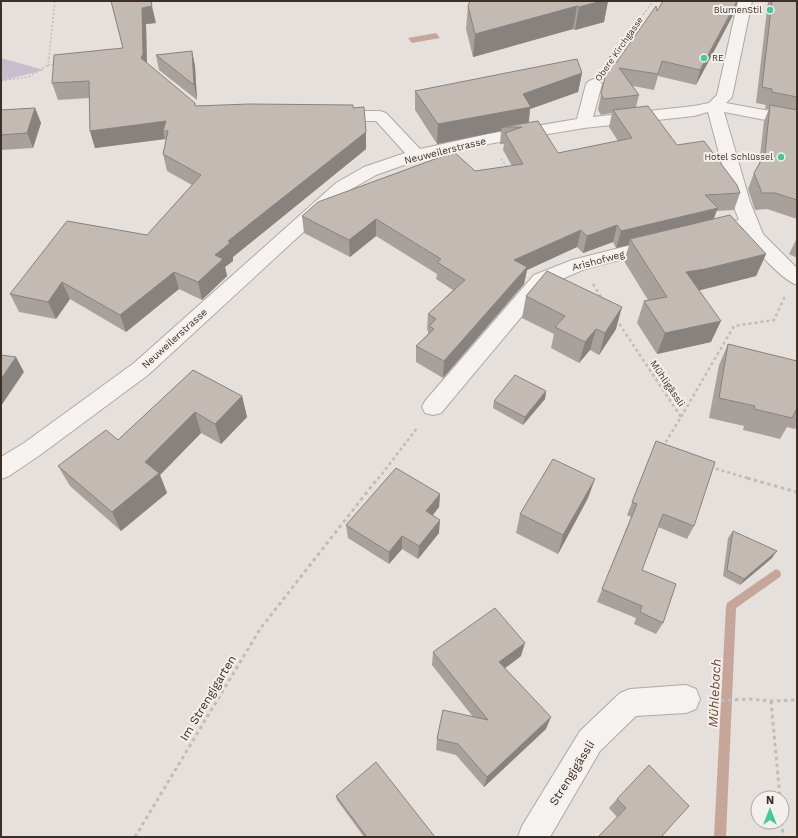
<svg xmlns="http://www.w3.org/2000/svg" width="798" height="838" font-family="'Work Sans',sans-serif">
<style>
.green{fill:#c8bed0}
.water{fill:#c6a698}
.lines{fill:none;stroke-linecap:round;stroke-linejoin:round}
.stream{fill:#c6a698;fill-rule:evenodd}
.minor-casing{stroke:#b0a8a2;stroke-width:2}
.path-far2{stroke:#c1bcb7;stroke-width:1.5;stroke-dasharray:2 2;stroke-linecap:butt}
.path-far1{stroke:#c1bcb7;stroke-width:2.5;stroke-dasharray:3 3;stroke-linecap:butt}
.path{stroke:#c1bcb7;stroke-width:3;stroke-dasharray:3.5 3.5;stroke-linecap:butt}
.minor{fill:#f5f2ef;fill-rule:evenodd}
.wall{fill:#a8a09b}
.shaded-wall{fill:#88827e}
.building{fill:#c3bab4;stroke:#88827e}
.poi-dot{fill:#42cb9a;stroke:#f4efec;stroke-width:1.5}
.labels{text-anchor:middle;stroke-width:4;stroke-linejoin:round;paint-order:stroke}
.far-poi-label{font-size:9px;fill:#3c3026;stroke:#f4efec;text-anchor:end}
.far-street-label{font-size:9px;fill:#3c3026;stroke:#f4efec}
.street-label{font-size:10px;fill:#3c3026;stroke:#f4efec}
.near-street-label{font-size:12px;fill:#3c3026;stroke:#f4efec}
.near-water-label{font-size:13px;font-style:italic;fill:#6f4732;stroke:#f4efec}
</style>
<rect width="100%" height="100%" fill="#e6e0dc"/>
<path class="green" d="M1 58 44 70 1 81Z"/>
<path class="water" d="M436 33 440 38 412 43 408 38Z"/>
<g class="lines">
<path class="stream" d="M776 569 780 571 781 574 780 577 736 608 726 837H714L726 606 727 603Z"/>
<g class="minor-casing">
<path id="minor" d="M738 1H752L732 97 726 103 797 116V126L724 112 750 202 763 234 797 268V285C782 280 749 245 743 230L710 238 704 236 701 232 704 228 739 220 732 202 708 112 694 116 584 128 488 144 421 159 376 175 348 191 148 375 40 455 9 476 1 479V457L24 443 134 363 336 183 364 167 405 153 376 121H335L329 119 327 116 329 113 335 111H380L386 113 420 149 488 134 577 119 586 84 589 81 594 79 599 81 602 84 593 117 694 106 709 103 717 95Z
M655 239 662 241 664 245 662 249 585 269 548 285 441 413 433 415 425 413 422 407 425 401 534 275 572 260Z
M686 685 696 689 700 699 696 709 686 713 636 716 600 751 550 837H518L522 826 580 731 620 693 630 689Z"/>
</g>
<path class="path-far2" d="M55 1 48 65H56
M606 67 653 1
M1 81 28 77 48 65
M501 159 508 168"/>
<path class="path-far1" d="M593 284 603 300
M616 319 681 417 664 445
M681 417 734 326 774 320 785 296
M710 467 751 479
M378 479 418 427"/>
<path class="path" d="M747 478 797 492
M714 701 749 699 771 701 797 700
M771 701 780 798
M782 822 783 837
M135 837 260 629 378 478"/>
<use href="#minor" class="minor"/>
</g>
<path class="wall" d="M111 1 156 23 146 24 147 63 196 106 353 108 366 132V149L233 257V261L225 267 227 276 202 300 179 289 126 332 70 299 56 319 19 312 10 294 147 235 192 185 167 171 163 154 166 141 165 139 95 148 90 131 89 98 58 100 52 83 123 48Z
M608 1 604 22 575 30 573 29 473 57 466 29 468 6Z
M738 1 733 15 696 85 658 76 654 90 633 86 639 95 636 107 677 145 740 193 734 210 716 211 714 219 766 254 756 276 699 290 711 342 657 354 637 323 644 301 648 300 624 261 629 245 616 248 613 242 583 253 577 247 527 270 524 284 443 378 416 362V346L428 334V331L427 330 428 314 453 290 436 279 437 274 376 236 350 257 304 233 302 216 475 171 512 166 503 150 504 144H500L501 131 437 144 415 110V91L582 73 578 92 530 109 529 122 558 153 618 141 609 127 612 113 601 115 598 110 601 94 616 63 657 11Z
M768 1H797V219L767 209 755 210 748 189 754 173 759 164 764 121 769 109H765L766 105 756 103Z
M192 51 195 66 197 100 159 70 156 55Z
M35 108 41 123 33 148 1 150V110Z
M797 238V258L789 254Z
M526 296 616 329 599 355 590 350 579 363 551 348 554 334 522 318Z
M728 344 797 361V425L795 429 787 427 780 439 743 430 744 426 709 418 719 365Z
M193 370 242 396 247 417 221 444 201 433 160 475 167 493 121 531 70 486 58 466 118 440Z
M546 391 545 399 523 425 493 408 494 401Z
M656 441 694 526 687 539 658 527 642 570 663 623 656 634 634 624 636 618 597 602 631 517 627 515Z
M440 494 439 507 433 515 439 533 418 559 402 549 389 564 348 538 346 525Z
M588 498 558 554 516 533 520 514Z
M733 531 772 558 740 585 723 576 728 538Z
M433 652 521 656 505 668 546 729 484 787 456 755 436 750 437 739 473 717 432 665Z
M336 796 435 837H364L337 800Z
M617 799 661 837 617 817 609 808Z"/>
<path class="shaded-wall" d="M602 1H608L604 22 575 30 579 7Z
M738 1 733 15 696 85 700 70Z
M152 6 156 23 146 24 147 71 141 58 142 8Z
M577 6 573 29 473 57 475 34Z
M192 51 195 66 197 100 194 85Z
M582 73 578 92 530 109 528 126 502 127 501 131 437 144 438 124Z
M35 108 41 123 33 148 27 133Z
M166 121 163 131 165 139 95 148 90 131Z
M366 132V149L233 257V261L225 267 227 276 202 300 198 282 215 255 228 241Z
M718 208 711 225 630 239 629 245 616 248 621 231Z
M376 219V236L350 257 349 240Z
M617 225 613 242 583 253 587 236Z
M581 230 577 247 527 270 524 284 443 378 444 361 514 260Z
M766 254 756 276 697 291 686 272Z
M174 272 179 289 126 332 120 315Z
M62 282 70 299 56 319 48 302Z
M622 307 616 329 599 355 605 333Z
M721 321 711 342 657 354 665 333Z
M596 329 590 350 579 363 585 342Z
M16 357 24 372 1 406V379Z
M546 391 545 399 523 425 525 417Z
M242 396 247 417 221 444 215 424Z
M195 412 201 433 160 475 167 493 121 531 112 512 145 462Z
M595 479 588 498 558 554 563 535Z
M440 494 439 507 425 525 426 511Z
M440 520 439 533 418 559 419 546Z
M402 536V549L389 564V552Z
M777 551 772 558 740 585 744 579Z
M525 643 521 656 496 675 499 662Z
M551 717 546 729 484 787 487 777Z"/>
<path class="building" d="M111 1H151L152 6 142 8 143 54 141 58 195 103V106L249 104 353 105V108L364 107 366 132 228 241 230 243 215 255 223 259 198 282 174 272 120 315 62 282 48 302 10 294 67 221 147 235 201 175 163 154 168 131H163L166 121 90 131 89 81 52 83 54 55 123 48Z
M470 1H602L579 7 577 6 475 34 468 6Z
M663 1H737L700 70 662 61 658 74 619 68 639 95 604 99 601 94 610 56 616 63 656 6 657 11Z
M772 1H797V97L772 92V89L762 87Z
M192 51 194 85 156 55Z
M577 59 582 73 523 94 531 107 438 124 415 91Z
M770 105 797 110V200L775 193H762L754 173 765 154Z
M648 106 677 145 704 141 737 185 740 193 705 195 718 208 621 231 617 225 587 236 581 230 514 260 527 267 444 361 416 346 434 329 429 326 436 319 428 314 465 280 437 262 441 259 376 219 349 240 302 216 318 202 454 152 475 171 523 164 505 133 522 127H502L538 121 558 153 632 138 613 110Z
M35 108 27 133 1 135V110Z
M730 215 766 254 705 269 686 272 721 321 665 333 644 301 667 297 630 239Z
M547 271 622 307 605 333 596 329 585 342 555 327 565 316 526 296Z
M728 344 797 361V408L792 418 754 409 755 406 719 398Z
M1 355 16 357 1 379Z
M193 370 242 396 215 424 195 412 145 462 159 473 112 512 58 466 106 430 118 440Z
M515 375 546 391 525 417 494 401Z
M656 441 715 462 694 526 663 514 642 570 676 584 663 623 640 612 642 606 602 589 637 504 632 502Z
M553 459 595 479 563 535 520 514Z
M396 468 440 494 426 511 440 520 419 546 402 536 389 552 346 525Z
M733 531 777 551 744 579 727 570Z
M495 608 525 643 499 662 551 717 487 777 458 744 437 739 443 710 488 720 433 652Z
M376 762 435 837H367L336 796Z
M649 765 689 806 661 837H598L626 808 617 799Z"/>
<g class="poi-dot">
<circle cx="770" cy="10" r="4"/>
<circle cx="704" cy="58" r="4"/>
<circle cx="781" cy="157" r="4"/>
</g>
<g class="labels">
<g class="far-poi-label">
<text x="762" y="13">BlumenStil</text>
<text x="712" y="61" text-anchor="start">RE</text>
<text x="773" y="160">Hotel Schlüssel</text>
</g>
<g class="far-street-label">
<text transform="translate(619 49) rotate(-55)" y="3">Obere Kirchgasse</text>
</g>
<g class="street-label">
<text transform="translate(445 150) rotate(-14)" y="4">Neuweilerstrasse</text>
<text transform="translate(598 260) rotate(-15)" y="4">Arishofweg</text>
<text transform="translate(174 338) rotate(-42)" y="4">Neuweilerstrasse</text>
<text transform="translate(668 383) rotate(56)" y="4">Mühligässli</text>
</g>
<g class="near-street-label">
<text transform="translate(208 698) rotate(-59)" y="4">Im Strengigarten</text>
<text transform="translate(572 773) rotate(-58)" y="4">Strengigässli</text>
</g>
<g class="near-water-label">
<text transform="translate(714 693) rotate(-87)" y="5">Mühlebach</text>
</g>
</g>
<rect width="798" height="838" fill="none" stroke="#3c3026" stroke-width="4"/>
<g transform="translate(770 810)"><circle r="19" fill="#f4efec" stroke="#aaa39d"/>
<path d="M0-3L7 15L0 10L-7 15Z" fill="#42cb9a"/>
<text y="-6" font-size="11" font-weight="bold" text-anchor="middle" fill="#3c3026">N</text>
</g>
</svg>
